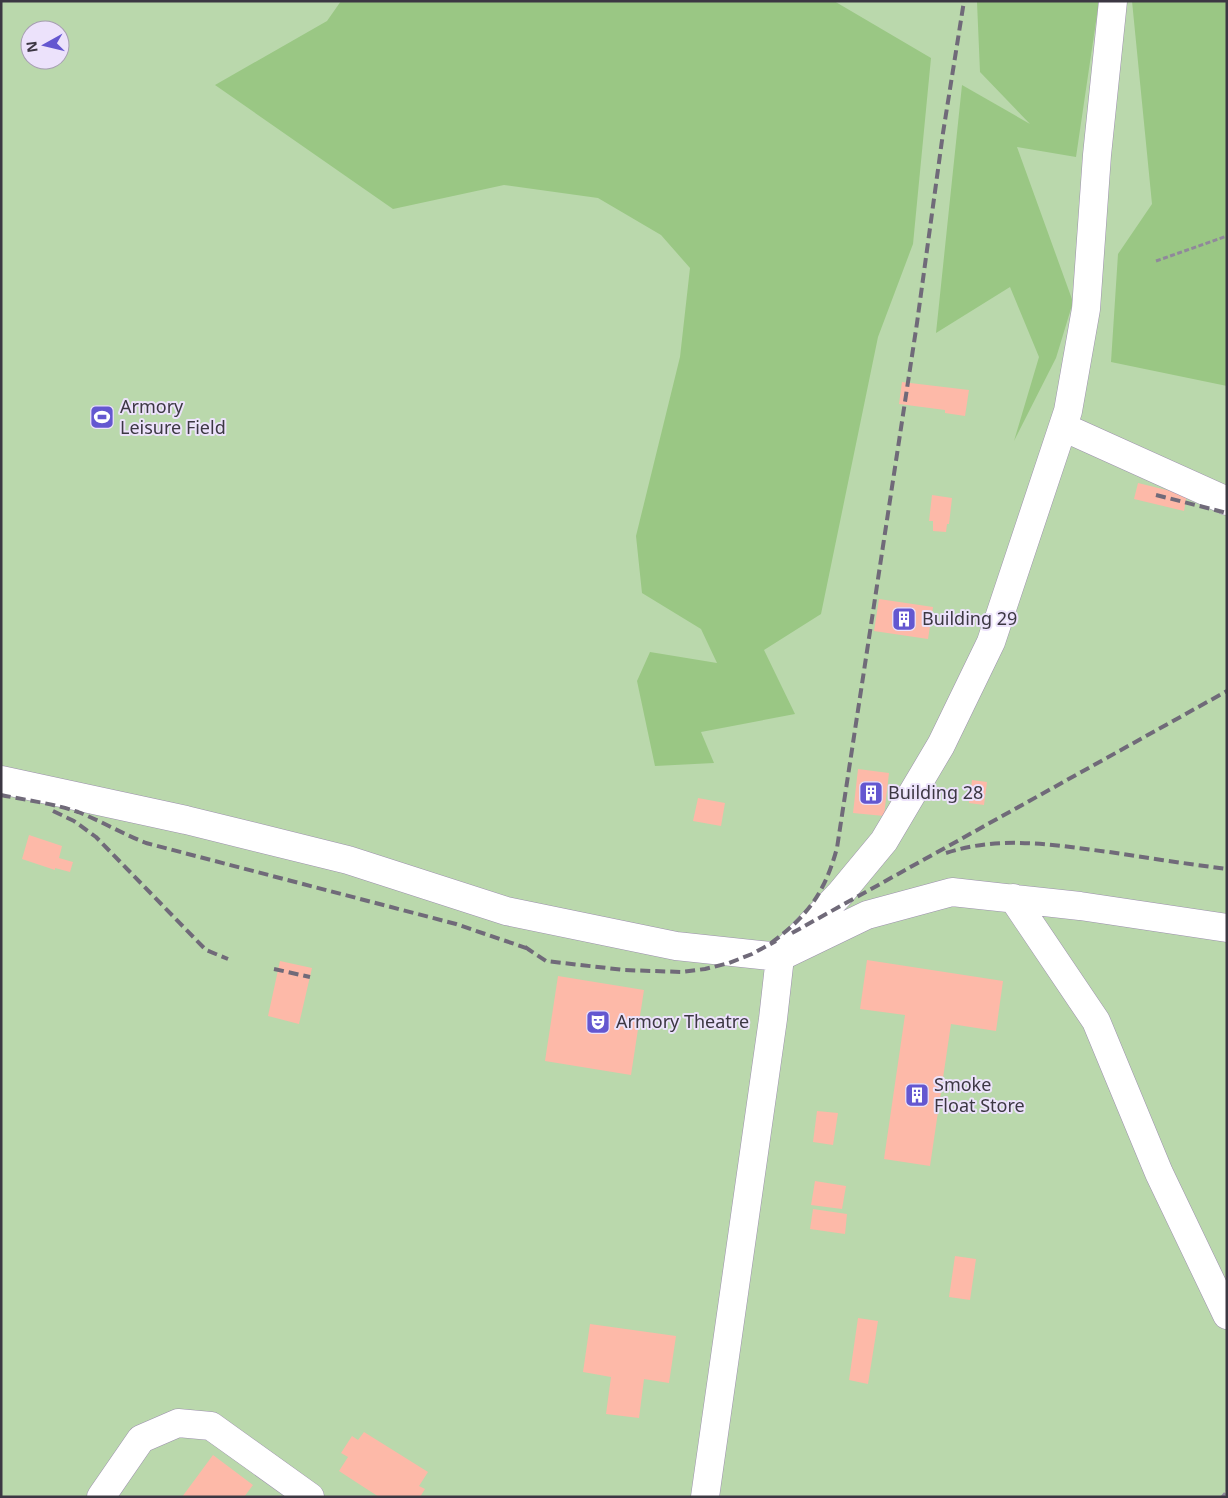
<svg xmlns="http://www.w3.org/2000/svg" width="1228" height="1498" font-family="'Noto Sans',sans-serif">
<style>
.green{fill:#bad8ac;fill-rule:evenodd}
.forest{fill:#9ac784}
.building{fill:#fdb9a8}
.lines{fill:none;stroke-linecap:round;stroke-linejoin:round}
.minor-casing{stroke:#9c90ad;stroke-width:29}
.path{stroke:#90889b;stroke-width:3;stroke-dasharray:5 2.5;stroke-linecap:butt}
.minor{stroke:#fff;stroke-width:28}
.rail{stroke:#706a79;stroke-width:4;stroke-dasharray:10 5;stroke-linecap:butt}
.labels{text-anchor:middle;stroke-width:4;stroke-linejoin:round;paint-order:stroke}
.poi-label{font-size:18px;fill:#3c3743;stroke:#ece2fb;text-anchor:start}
</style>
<rect width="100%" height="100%" fill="#ece2fb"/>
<path class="green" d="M1 1H1227V1497H1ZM30 30H60V60H30Z"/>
<path class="forest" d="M341 1H834L931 58 913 244 878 337 821 614 764 650 795 714 701 732 714 763 655 766 637 681 650 652 717 663 701 629 642 593 636 536 680 357 690 268 661 235 598 198 504 185 393 209 215 85 327 21Z
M1099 1 1076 157 1017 147 1073 302 1056 358 1014 441 1039 357 1010 287 936 333 962 85 1030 124 980 72 977 2Z
M1132 1H1227V386L1111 362 1118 254 1152 204Z"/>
<path class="building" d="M902 382 969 390 965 416 945 413V410L899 404Z
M1138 483 1187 495 1184 511 1134 499Z
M932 495 952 498 949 524H947L946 532 933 531V521H929Z
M879 599 933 607 928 639 874 631Z
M858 769 889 773 884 816 853 813Z
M972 780 987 782 984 805 969 803Z
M698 798 725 803 721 826 693 821Z
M29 835 62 846 59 858 73 862 70 872 55 868V870L22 859Z
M867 960 1003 981 996 1031 951 1024 930 1166 884 1159 905 1015 860 1009Z
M280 961 312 968 299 1024 268 1016Z
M558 976 644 990 631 1075 545 1061Z
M817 1111 838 1113 833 1145 813 1142Z
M815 1181 846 1186 842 1209 811 1205Z
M813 1209 847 1214 845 1234 810 1229Z
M955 1256 976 1259 970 1300 949 1297Z
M858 1318 878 1321 868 1384 849 1380Z
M590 1324 676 1336 669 1383 644 1379 639 1418 606 1414 611 1377 583 1372Z
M364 1432 428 1472 419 1486 425 1489 420 1497H379L339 1471 348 1457 341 1453 352 1436 358 1440Z
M213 1455 253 1485 244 1497H182Z"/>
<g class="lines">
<g class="minor-casing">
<path id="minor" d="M1063 427 1227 501
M1 780 186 820 348 860 506 911 676 946 780 957 867 915 952 892 1080 906 1227 928
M1013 898 1096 1021 1159 1173 1227 1315
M101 1497 141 1439 178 1423 211 1426 310 1497
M705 1497 773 1019 780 957 840 894 884 841 941 745 991 642 1068 411 1086 309 1097 155 1113 1"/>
</g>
<path class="path" d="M1156 261 1227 236
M1222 1497 1227 1491"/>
<use href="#minor" class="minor"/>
<path class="rail" d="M1156 495 1227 513
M1 795C25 800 56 804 78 812 101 821 123 834 146 843L456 924 532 950
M53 811 74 821 96 837 206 950 228 959
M946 853C1001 835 1053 845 1109 852 1148 858 1188 864 1227 869
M792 933 1227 691
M771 943C808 916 825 892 837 848L917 323 943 133 964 1
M525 947 546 961 624 970 681 972 705 969 729 963 752 954 776 941
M274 969 310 977"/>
</g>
<defs>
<g id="stadium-square" transform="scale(1.25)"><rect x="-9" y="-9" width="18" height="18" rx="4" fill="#6457d0" stroke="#ece2fb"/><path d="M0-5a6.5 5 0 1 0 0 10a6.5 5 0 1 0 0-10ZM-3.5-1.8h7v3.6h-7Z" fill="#fff"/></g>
<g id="building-square" transform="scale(1.25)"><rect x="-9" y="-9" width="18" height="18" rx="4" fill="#6457d0" stroke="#ece2fb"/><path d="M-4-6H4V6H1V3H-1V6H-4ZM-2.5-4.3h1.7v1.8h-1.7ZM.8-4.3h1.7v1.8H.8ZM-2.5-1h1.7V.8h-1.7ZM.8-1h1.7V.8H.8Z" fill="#fff"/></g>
<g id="theatre-square" transform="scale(1.25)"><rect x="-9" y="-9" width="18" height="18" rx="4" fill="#6457d0" stroke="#ece2fb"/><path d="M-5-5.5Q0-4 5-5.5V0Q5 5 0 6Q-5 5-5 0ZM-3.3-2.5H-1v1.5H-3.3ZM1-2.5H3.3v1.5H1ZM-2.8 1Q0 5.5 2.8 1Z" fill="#fff"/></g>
</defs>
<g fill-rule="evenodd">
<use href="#stadium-square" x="102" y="417"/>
<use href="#building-square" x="904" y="619"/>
<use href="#building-square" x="871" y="793"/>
<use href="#theatre-square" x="598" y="1022"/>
<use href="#building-square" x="917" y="1095"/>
</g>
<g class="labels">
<g class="poi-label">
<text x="120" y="413">Armory<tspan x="120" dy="21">Leisure Field</tspan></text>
<text x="922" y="625">Building 29</text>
<text x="888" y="799">Building 28</text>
<text x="616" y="1028">Armory Theatre</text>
<text x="934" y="1091">Smoke<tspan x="934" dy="21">Float Store</tspan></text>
</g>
</g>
<rect width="1228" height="1498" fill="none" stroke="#3c3743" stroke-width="5"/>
<g transform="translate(45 45) rotate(262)"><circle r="24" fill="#ece2fb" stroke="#a69eb1"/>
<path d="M0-4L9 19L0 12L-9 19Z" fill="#6457d0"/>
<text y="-8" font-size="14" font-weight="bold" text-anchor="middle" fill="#3c3743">N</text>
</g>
</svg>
